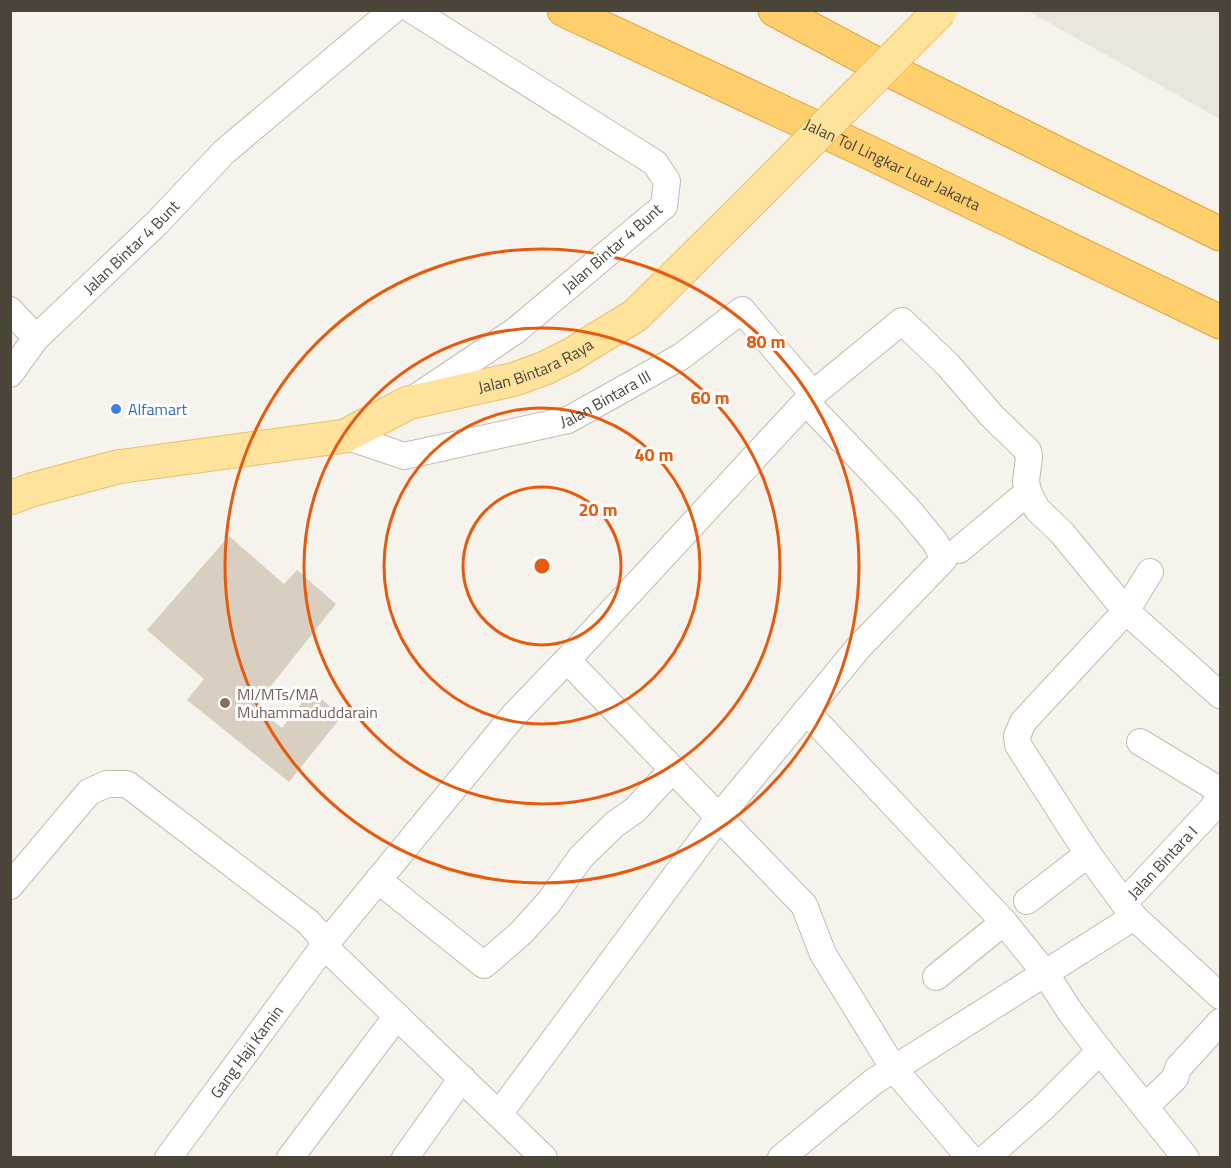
<svg xmlns="http://www.w3.org/2000/svg" width="1231" height="1168" font-family="'Titillium Web',sans-serif">
<style>
.residential{fill:#eae5da}
.building{fill:#d8cfc1}
.lines{fill:none;stroke-linecap:round;stroke-linejoin:round}
.street-casing{stroke:#c2bbae;stroke-width:28}
.primary-casing{stroke:#e6c16a;stroke-width:35}
.highway-casing{stroke:#e0a43c;stroke-width:35}
.street{stroke:#fff;stroke-width:26}
.primary{stroke:#ffe39c;stroke-width:33}
.highway{stroke:#ffcf6e;stroke-width:33}
.primary-bridge-casing{stroke:#e6c16a;stroke-width:35;stroke-linecap:butt}
.primary-bridge{stroke:#ffe39c;stroke-width:33}
.ring{fill:none;stroke:#e8590c;stroke-width:3}
.shop-dot{fill:#3f7fe0;stroke:#fff;stroke-width:2}
.education-dot{fill:#8d6e63;stroke:#fff;stroke-width:2}
.labels{text-anchor:middle;stroke-width:6;stroke-linejoin:round;paint-order:stroke}
.street-label{font-size:16px;fill:#4b4439;stroke:#fff}
.shop-label{font-size:16px;fill:#366cbe;stroke:#fff;text-anchor:start}
.education-label{font-size:16px;fill:#785e54;stroke:#fff;text-anchor:start}
.centre{fill:#e8590c;stroke:#fff;stroke-width:3}
.ring-label{font-size:18px;text-anchor:middle;font-weight:bold;fill:#e8590c;stroke:#fff;stroke-width:6;stroke-linejoin:round;paint-order:stroke}
</style>
<rect width="100%" height="100%" fill="#f6f3ec"/>
<path class="residential" d="M1028 11H1220V119Z"/>
<path class="building" d="M229 536 284 584 297 570 336 604 255 706 282 728 311 691 342 716 289 782 187 700 204 679 147 630Z"/>
<g class="lines">
<g class="street-casing">
<g id="street">
<path d="M412 10 655 163 667 181 664 206 515 331 418 396"/>
<path d="M10 310 36 338"/>
<path id="s1" d="M10 374 36 338 157 223 224 152 393 10"/>
<path id="s2" d="M345 436 404 456 568 420 682 356 742 310 813 394"/>
<path d="M959 550 1028 492"/>
<path d="M1150 572 1126 611 1023 722 1017 736 1018 745 1088 854 1134 917 1220 996"/>
<path d="M567 660 804 905 823 954 894 1069 970 1158"/>
<path d="M806 711 1004 922 1045 973 1071 1013 1100 1051 1186 1158"/>
<path d="M1140 742 1216 788 1218 797"/>
<path d="M378 880 484 965 521 933 549 902 581 857 615 824 635 810 673 769"/>
<path d="M10 886 89 792 107 784H127L308 922 319 934 324 946 544 1158"/>
<path d="M1027 901 1088 854"/>
<path id="s3" d="M1124 903 1213 808 1220 793"/>
<path d="M936 977 1004 922"/>
<path d="M1145 1107 1175 1078 1178 1068 1220 1022"/>
<path d="M499 1114 719 817 859 647 944 559 935 542 907 508 806 402"/>
<path id="s4" d="M168 1158 324 946 514 715 567 660 813 394 902 321 948 365 991 415 1028 451 1029 457 1026 481 1028 492 1037 509 1062 533 1126 611 1220 695"/>
<path d="M290 1158 397 1016"/>
<path d="M405 1158 462 1078"/>
<path d="M781 1158 873 1082 1134 917"/>
<path d="M986 1158 1044 1107 1100 1051"/>
</g>
</g>
<g class="primary-casing">
<g id="primary">
<path id="s5" d="M10 498 31 490 117 467 345 436 408 403 515 379 545 368 571 355 636 315 740 212"/>
</g>
</g>
<g class="highway-casing">
<g id="highway">
<path id="s6" d="M564 10 866 151 1220 322"/>
<path d="M775 10 867 59 1220 234"/>
</g>
</g>
<use href="#street" class="street"/>
<use href="#primary" class="primary"/>
<use href="#highway" class="highway"/>
<g class="primary-bridge-casing">
<path id="primary-bridge" d="M740 212 941 10"/>
</g>
<use href="#primary-bridge" class="primary-bridge"/>
</g>
<g class="ring">
<circle cx="542" cy="566" r="79"/>
<circle cx="542" cy="566" r="158"/>
<circle cx="542" cy="566" r="238"/>
<circle cx="542" cy="566" r="317"/>
</g>
<circle class="shop-dot" cx="116" cy="409" r="6"/>
<circle class="education-dot" cx="225" cy="703" r="6"/>
<g class="labels">
<g class="street-label">
<text dy="6" stroke="none"><textPath href="#s6" startOffset="363">Jalan Tol Lingkar Luar Jakarta</textPath></text>
<text dy="6" stroke="none"><textPath href="#s1" startOffset="176">Jalan Bintar 4 Bunt</textPath></text>
<text transform="translate(612 248) rotate(-41)" y="6">Jalan Bintar 4 Bunt</text>
<text dy="6" stroke="none"><textPath href="#s5" startOffset="546">Jalan Bintara Raya</textPath></text>
<text dy="6" stroke="none"><textPath href="#s2" startOffset="273">Jalan Bintara III</textPath></text>
<text dy="6" stroke="none"><textPath href="#s3" startOffset="56">Jalan Bintara I</textPath></text>
<text dy="6" stroke="none"><textPath href="#s4" startOffset="132">Gang Haji Kamin</textPath></text>
</g>
<g class="shop-label">
<text x="128" y="415">Alfamart</text>
</g>
<g class="education-label">
<text x="237" y="700">MI/MTs/MA<tspan x="237" dy="18">Muhammaduddarain</tspan></text>
</g>
</g>
<circle cx="542" cy="566" r="9" class="centre"/>
<g class="ring-label">
<text x="766" y="348">80 m</text>
<text x="710" y="404">60 m</text>
<text x="654" y="461">40 m</text>
<text x="598" y="516">20 m</text>
</g>
<rect width="1231" height="1168" fill="none" stroke="#4b4439" stroke-width="24"/>
</svg>
